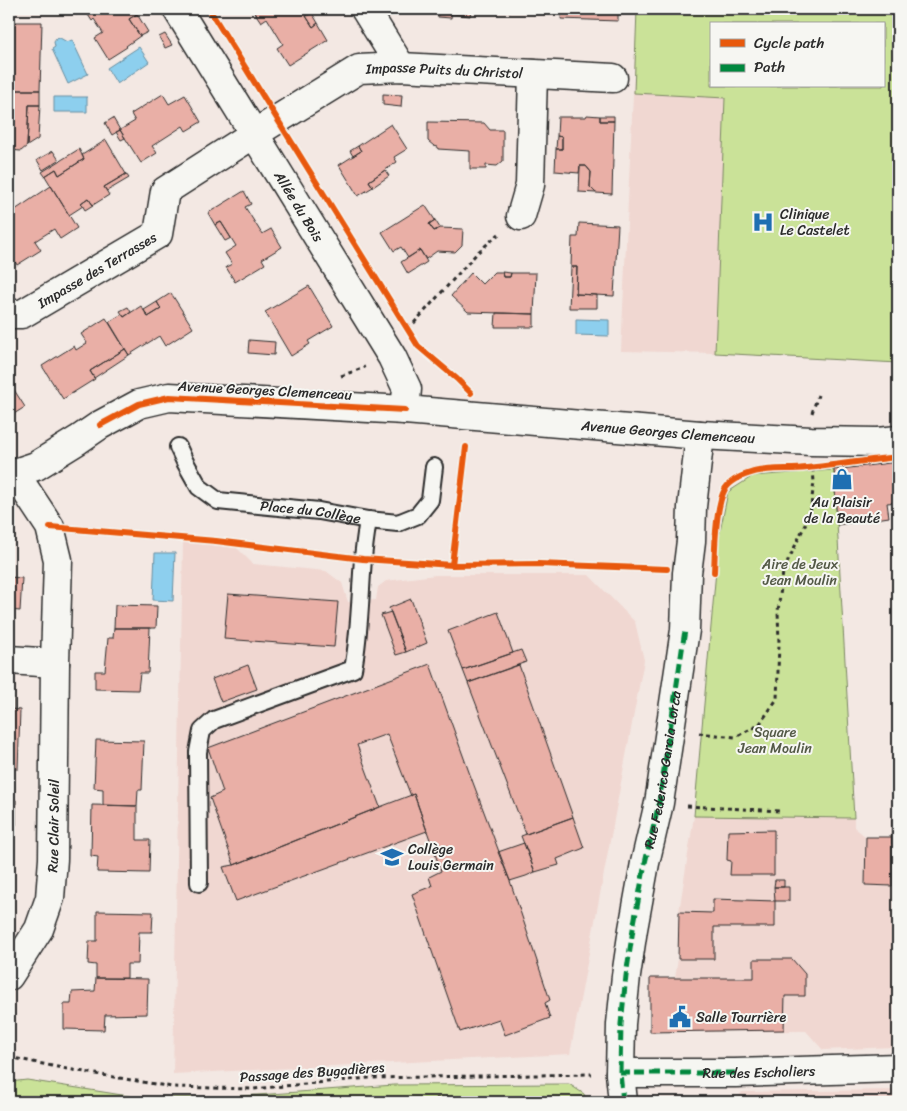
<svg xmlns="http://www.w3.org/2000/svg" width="907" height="1111" font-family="Sriracha,sans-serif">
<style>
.built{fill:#f0d7d1;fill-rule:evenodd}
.green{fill:#cae298;stroke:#7a8662;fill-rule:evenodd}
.water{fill:#8dcfee;stroke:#668da0}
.building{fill:#e9afa6;stroke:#2b2b2b}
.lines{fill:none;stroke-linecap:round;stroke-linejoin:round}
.service-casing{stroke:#2b2b2b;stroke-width:20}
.minor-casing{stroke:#2b2b2b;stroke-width:31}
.tertiary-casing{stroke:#2b2b2b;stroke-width:31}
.path{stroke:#2b2b2b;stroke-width:3;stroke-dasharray:4 4;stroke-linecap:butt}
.service{stroke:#f6f6f2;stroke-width:16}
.minor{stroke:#f6f6f2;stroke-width:28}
.tertiary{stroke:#f6f6f2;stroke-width:28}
.quiet{stroke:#00873e;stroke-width:5;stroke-dasharray:10 5;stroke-linecap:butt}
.cycleway-casing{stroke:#f6f6f2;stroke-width:9}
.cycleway{stroke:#e8590c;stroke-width:6}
.labels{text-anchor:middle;stroke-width:4;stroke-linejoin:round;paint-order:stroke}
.street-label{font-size:14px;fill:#2b2b2b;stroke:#f6f6f2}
.poi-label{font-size:14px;fill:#2b2b2b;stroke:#f6f6f2;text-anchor:start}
.park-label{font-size:14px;fill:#535946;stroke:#f6f6f2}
</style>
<rect width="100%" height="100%" fill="#f3e8e3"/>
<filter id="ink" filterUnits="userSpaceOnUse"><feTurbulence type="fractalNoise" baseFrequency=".02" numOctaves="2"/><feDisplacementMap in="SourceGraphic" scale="10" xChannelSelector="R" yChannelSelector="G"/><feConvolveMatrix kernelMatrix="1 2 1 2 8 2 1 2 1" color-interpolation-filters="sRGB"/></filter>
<g filter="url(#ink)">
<path class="built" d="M637 9H898V363L715 353 621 351ZM711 24H883V86H711Z
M183 541 237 548 253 564 326 571 342 583 348 602 376 600 378 587 386 581 436 575H589L635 622 644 660 570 1054 173 1074Z
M694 816 854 818V827L866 837 865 885 892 886 893 1047 823 1050 806 1031 650 1032V978H675L678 959 679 912Z
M898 1090V1102H734L742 1092Z"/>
<path class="green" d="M637 9H898V363L715 353 725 98 634 93ZM711 24H883V86H711Z
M834 470 854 818 694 816 719 537 728 492 753 476Z
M27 1080 141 1098 230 1097 394 1085 569 1084 584 1094 586 1102H9V1082Z"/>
<path class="water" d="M60 38 67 42 72 40 88 74 68 84 52 49 55 47 54 42 56 39Z
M139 47 149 62 117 84 107 68Z
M54 97H87V112H54Z
M576 319 609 320V336L576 335Z
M155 553H175L173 601 153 600Z"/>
<path class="building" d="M72 9H134L137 14 129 19 140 36 126 46 127 47 108 59 95 38 103 33 94 19 92 21 85 10 76 15Z
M255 9H309L312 13 306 16 313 27 318 23 328 40 288 65 277 48 283 44 267 18 261 22 253 10Z
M438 9H452L451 18 438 17Z
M452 9H523L522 11 471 10 470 16 452 14Z
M562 9H618V21L561 19Z
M312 13 318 23 313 27 306 16Z
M137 14 148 32 140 36 129 19Z
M9 22H42L40 90H9Z
M165 34 172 45 165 48 159 37Z
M9 90H40V105H29L27 146 21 151 9 150Z
M163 94 169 104 185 95 201 122 186 131 183 126 152 146 157 153 141 163 120 130 135 121 131 114Z
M383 94 402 95 401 107 383 105Z
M29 105H40L38 139 27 146Z
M587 115 600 116V121H614L612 194 596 193 590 187 591 172 586 166H580L579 173 555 171 556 149H562V137L557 136 558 117H586Z
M600 116H614V121H600Z
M113 118 120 130 112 135 105 123Z
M428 122 484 123 490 130H503V161L497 166 486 165V169H470V151L438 149V147L434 146 428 141Z
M391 124 407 149 394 157 397 162 369 181 373 187 358 196 339 165 361 151 358 146Z
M120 130 125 138 121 140 116 132Z
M557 136 562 137V149H556Z
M106 140 126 174 104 187 109 195 93 205 88 198 81 203 83 206 69 215 45 176 56 169 59 175 84 159 82 155Z
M358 146 361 151 353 156 350 151Z
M79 149 84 159 59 175 56 169 45 176 42 172Z
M53 151 59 160 43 170 37 160Z
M580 166H586L591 172 590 187 596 193 579 192Z
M385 170 389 176 373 187 369 181Z
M126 174 129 178 107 191 104 187Z
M51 186 77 228 60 239 54 229 35 241 41 250 17 265 9 251V227L14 224 9 214Z
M244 191 251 204 245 207 262 234 271 229 282 247 262 259 265 264 235 282 226 267 232 264 225 253 236 246 221 222 215 225 208 213Z
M88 198 93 205 85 210 81 203Z
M425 205 435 220 429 224 434 231 440 228 463 229 462 245 455 252 437 251 426 259 420 250 408 258 401 247 394 251 382 232Z
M435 220 440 228 434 231 429 224Z
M221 222 231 238 225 241 215 225Z
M579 223 618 225 614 296 576 294 577 267H571L572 237H578Z
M420 250 427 262 408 274 401 262Z
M571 267H577L576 294 597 295V308H569Z
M494 272H502L503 277H510L511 273H536L534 314 468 312 451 296 471 273 482 284Z
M502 272 511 273 510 277H503Z
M309 286 333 326 308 341 310 344 291 356 265 312Z
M171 293 193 328 165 346 159 336 129 355 109 322 122 314 124 317 141 306 148 317 161 309 157 302Z
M157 302 161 309 148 317 144 310Z
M128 307 131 312 124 317 120 311Z
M496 313 534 314V327H495Z
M106 318 125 349 90 371 95 379 63 399 42 366 74 346 76 350 87 343 81 334Z
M249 340 275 342 274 355 248 353Z
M125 349 129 355 94 378 90 371Z
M9 382 25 407 9 417Z
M898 462V502L887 503 889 517 837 525 834 470Z
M9 577 22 578 20 611 9 610Z
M228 594 338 602 334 647 224 639Z
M411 599 427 643 406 652 389 608Z
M115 605 157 606 156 628H114Z
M391 612 406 652 396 655 381 615Z
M498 612 513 653 463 670 448 631Z
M114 628H150L148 673H140L138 690 95 689V671H105L108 638H113Z
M521 650 526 662 468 683 463 670Z
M430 664 469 772 510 881 550 1000 545 1003 550 1018 505 1035 499 1019 460 1032 412 894 432 886 429 877 441 871 414 794 411 796 387 734 357 745 380 807 234 865 210 798 223 792 208 748Z
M248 665 257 689 221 702 212 679Z
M519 665 573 817 526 834 468 683Z
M9 698H13V709H9Z
M9 709 20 710 18 769H9Z
M96 740 144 741 142 790H138L137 806 103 805V789L94 788Z
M414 794 427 831 236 901 223 867 234 865 380 807Z
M9 799 16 800V825H12L11 851H9Z
M92 805 137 806V840H150L149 873 97 872 98 857 91 856Z
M573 817 584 848 557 859 559 865 535 872 521 836Z
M892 819H898V844H892Z
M774 830V875H730L731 861 727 860 728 831Z
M866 837H892V886L865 885Z
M524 843 535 872 526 876 510 881 498 852Z
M775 880H784V887H774Z
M774 887H789V901H775Z
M713 899 775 901V927H714V959H678L679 912 713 913Z
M97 911 153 912 152 932H139L138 964H127V978H96V965L88 964 89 941H97Z
M754 959H792L805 974V996H785L784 1030 650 1032V978H754Z
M96 978 148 979 147 1014 105 1015 104 1030 64 1029V1004H71L72 992 95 991Z
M437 1097 446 1102H433Z"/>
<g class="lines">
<g class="service-casing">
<g id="service">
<path id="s1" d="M178 447 185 462 199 487 218 501 319 511 368 520 398 523 418 515 430 500 434 467"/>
<path d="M199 883 198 752 202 731 214 720 353 669C360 633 360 596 363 559 364 546 366 533 368 520"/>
</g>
</g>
<g class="minor-casing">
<g id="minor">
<path id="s2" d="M177 9 392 357 407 389 405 410"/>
<path d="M365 9 401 67"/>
<path d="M521 216 530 185 533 74"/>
<path id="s3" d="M9 314H22L158 234 165 191 254 134 359 69 401 67 613 78"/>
<path d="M9 660 55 663"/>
<path id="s4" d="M9 976 39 929 50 898 53 859 55 663 58 560 50 527 15 474"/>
<path id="s5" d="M620 1073H735L898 1068"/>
<path id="s6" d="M623 1102 620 1073 621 1024 626 976 633 929 645 863 659 803 685 630 687 573 691 541 692 507 700 435"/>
</g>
</g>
<g class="tertiary-casing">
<g id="tertiary">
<path id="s7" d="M9 475 36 466 78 440 100 425 139 404 169 397 405 410 700 435 811 441 878 442 898 440"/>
</g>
</g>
<path class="path" d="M407 327 414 323 478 252 499 234
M341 376 365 367
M812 413 818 395
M699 733 735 737 759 725 777 699 779 644 778 611 783 572 810 514 814 482 813 469
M687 806 781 811
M9 1057 67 1069 172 1087 253 1089 369 1078 592 1074"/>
<use href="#service" class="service"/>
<use href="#minor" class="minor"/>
<use href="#tertiary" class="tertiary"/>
<path class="quiet" d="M620 1073H735
M623 1102 620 1073 621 1024 626 976 633 929 645 863 659 803 685 630"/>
<g class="cycleway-casing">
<path id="cycleway" d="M209 9 418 346 457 379 471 393
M100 425 139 404 169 397 405 410
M50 527 216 541 363 559 452 565 539 564 667 569
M452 565 466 447
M714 572C715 551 715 507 725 489 731 480 743 475 754 472 771 468 790 470 807 468 838 465 868 460 898 457"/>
</g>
<use href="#cycleway" class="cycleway"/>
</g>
</g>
<defs>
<g id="hospital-bare" transform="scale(1.725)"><path d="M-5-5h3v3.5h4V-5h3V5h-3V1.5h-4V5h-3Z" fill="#1f6fb2" stroke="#f6f6f2" stroke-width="2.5" paint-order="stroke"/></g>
<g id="shop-bare" transform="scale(1.725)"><path d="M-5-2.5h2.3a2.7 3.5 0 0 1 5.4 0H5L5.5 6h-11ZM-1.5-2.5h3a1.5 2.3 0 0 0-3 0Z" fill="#1f6fb2" stroke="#f6f6f2" stroke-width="2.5" paint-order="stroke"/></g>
<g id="school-bare" transform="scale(1.725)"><path d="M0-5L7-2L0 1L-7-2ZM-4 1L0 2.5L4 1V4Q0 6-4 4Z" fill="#1f6fb2" stroke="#f6f6f2" stroke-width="2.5" paint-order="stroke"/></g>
<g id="civic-bare" transform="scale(1.725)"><path d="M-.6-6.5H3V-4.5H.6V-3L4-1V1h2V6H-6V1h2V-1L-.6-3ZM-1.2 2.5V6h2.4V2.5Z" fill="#1f6fb2" stroke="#f6f6f2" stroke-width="2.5" paint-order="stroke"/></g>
</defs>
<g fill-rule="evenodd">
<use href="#hospital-bare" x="763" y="222"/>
<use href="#shop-bare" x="842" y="479"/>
<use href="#school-bare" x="392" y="857"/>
<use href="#civic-bare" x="680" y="1017"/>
</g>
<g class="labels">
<g class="street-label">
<text dy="5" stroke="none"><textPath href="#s3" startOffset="529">Impasse Puits du Christol</textPath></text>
<text dy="5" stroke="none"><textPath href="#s2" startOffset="232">Allée du Bois</textPath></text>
<text dy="5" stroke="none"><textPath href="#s3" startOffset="100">Impasse des Terrasses</textPath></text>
<text transform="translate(265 390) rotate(3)" y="5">Avenue Georges Clemenceau</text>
<text dy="5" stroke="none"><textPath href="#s7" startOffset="680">Avenue Georges Clemenceau</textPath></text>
<text dy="5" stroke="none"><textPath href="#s1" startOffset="162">Place du Collège</textPath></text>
<text dy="5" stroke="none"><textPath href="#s6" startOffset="336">Rue Federico Garcia Lorca</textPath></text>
<text dy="5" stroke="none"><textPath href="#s4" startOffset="161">Rue Clair Soleil</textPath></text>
<text transform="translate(312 1072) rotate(-4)" y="5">Passage des Bugadières</text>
<text dy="5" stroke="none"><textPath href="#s5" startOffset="139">Rue des Escholiers</textPath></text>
</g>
<g class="poi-label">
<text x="780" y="219">Clinique<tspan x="780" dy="16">Le Castelet</tspan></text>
<text x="842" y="507" text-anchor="middle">Au Plaisir<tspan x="842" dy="16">de la Beauté</tspan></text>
<text x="408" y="854">Collège<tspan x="408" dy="16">Louis Germain</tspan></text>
<text x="696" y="1022">Salle Tourrière</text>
</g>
<g class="park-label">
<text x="800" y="569">Aire de Jeux<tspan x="800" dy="16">Jean Moulin</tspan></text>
<text x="775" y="737">Square<tspan x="775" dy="16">Jean Moulin</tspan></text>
</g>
</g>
<rect width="907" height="1111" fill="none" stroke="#f6f6f2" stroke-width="30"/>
<rect x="15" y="15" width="877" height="1081" fill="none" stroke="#2b2b2b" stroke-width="2" filter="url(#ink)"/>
<rect x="710" y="22" width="175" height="65" fill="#f6f6f2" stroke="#a5a5a2"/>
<rect x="720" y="39" width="25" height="8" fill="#e8590c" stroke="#a5a5a2"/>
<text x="754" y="48" font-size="15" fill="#2b2b2b">Cycle path</text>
<rect x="720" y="64" width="25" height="8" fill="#00873e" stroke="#a5a5a2"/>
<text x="754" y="72" font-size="15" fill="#2b2b2b">Path</text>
</svg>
